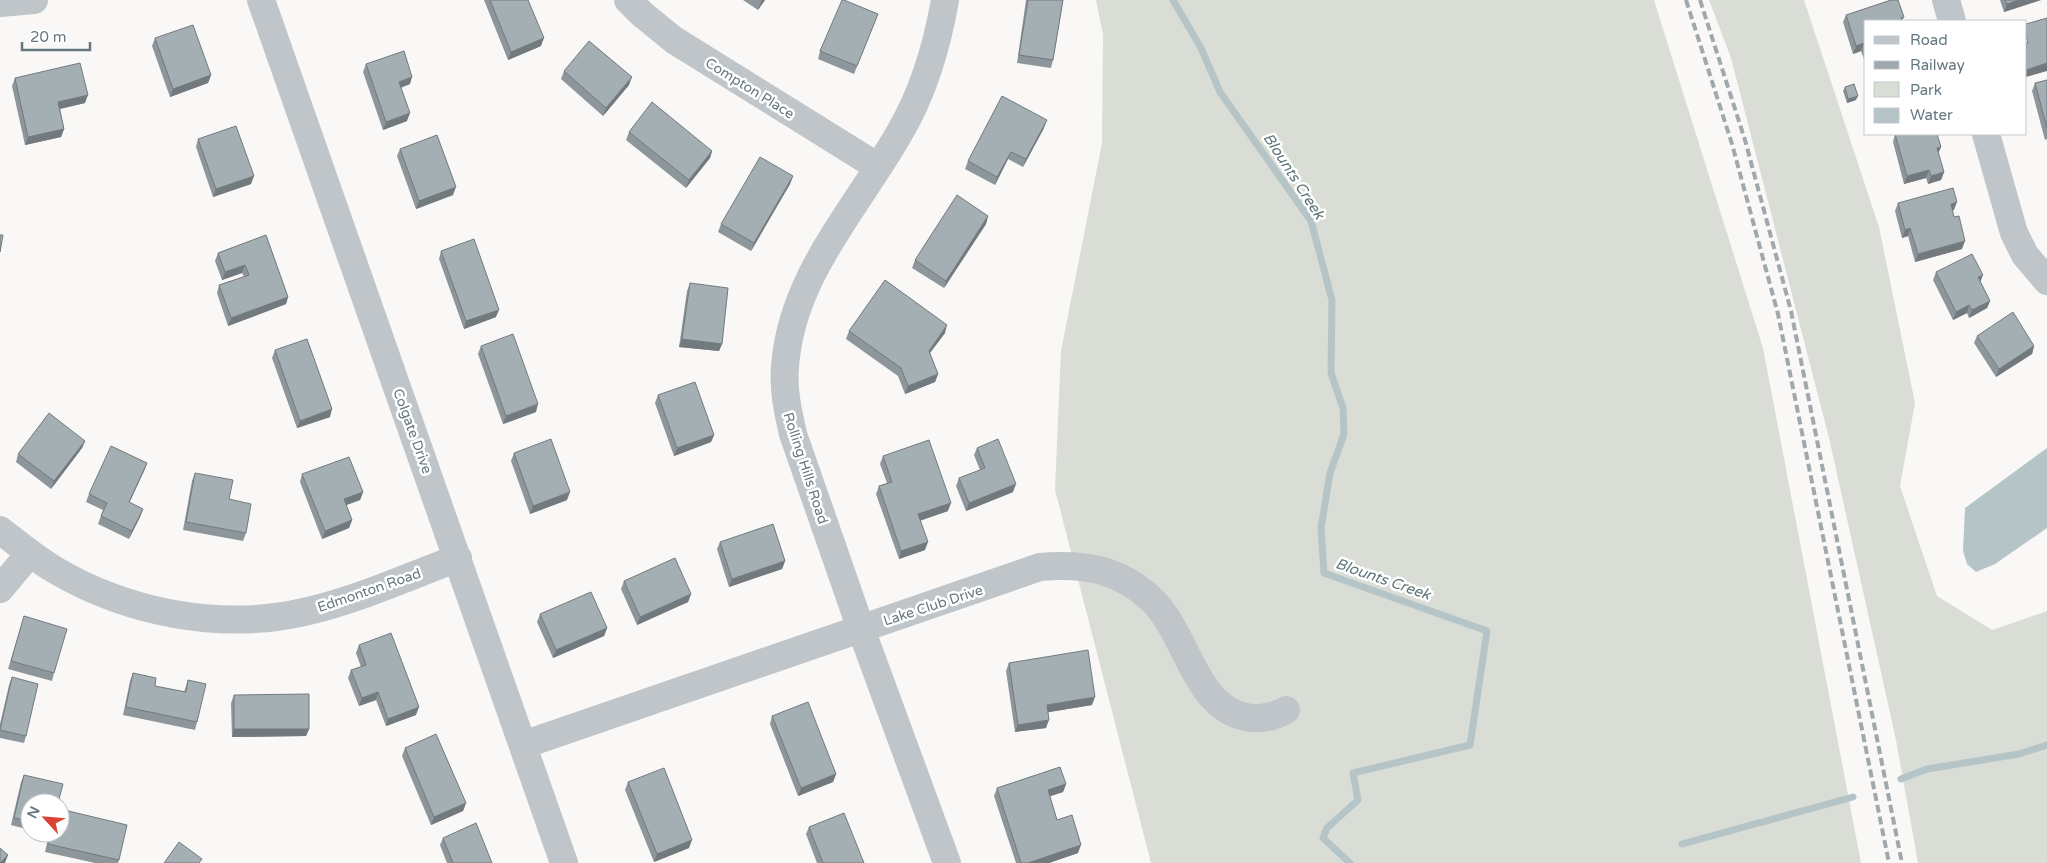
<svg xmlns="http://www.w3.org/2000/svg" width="2047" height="863" font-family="'Varela Round',sans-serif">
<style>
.green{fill:#d9ddd6}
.water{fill:#b5c4c6}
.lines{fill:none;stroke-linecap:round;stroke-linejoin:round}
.stream{stroke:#b5c4c6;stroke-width:7}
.minor{stroke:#bfc5c8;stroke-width:28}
.rail{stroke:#9fa8ac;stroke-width:4;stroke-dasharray:8 4;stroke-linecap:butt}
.wall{fill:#8d969b}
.shaded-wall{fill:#737a7e}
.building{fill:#a4afb4;stroke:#737a7e}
.labels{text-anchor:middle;stroke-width:5;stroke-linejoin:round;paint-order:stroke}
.street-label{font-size:14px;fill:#657880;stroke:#fff}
.water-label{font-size:15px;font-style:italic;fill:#60777a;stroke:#fff}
</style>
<rect width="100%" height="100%" fill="#f9f8f6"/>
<path class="green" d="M1096 0H1654L1763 348 1861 863H1151L1055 490 1061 351 1102 143 1103 35Z
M1709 0H1804L1879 227 1915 403 1900 486 1937 596 1992 630 2047 611V863H1918L1896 740 1829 438 1731 58Z"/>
<path class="water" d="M2047 448V528L1995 564 1976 572 1967 564 1963 551 1965 508Z"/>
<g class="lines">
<path class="stream" d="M1173 0 1201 48 1220 92 1311 221 1332 300 1331 373 1343 408 1344 434 1330 473 1321 528 1324 573 1487 631 1470 745 1353 773 1358 800 1327 828 1323 838 1350 863
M1901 779 1927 769 2019 754 2047 745
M1682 844 1853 797"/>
<path class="minor" d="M261 0 564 863
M628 0 642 14 674 40 878 167
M945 0C937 46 924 91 900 132 857 208 791 276 785 367 783 390 788 412 793 434L861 629 947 863
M1946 0 1952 21
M0 3 34 0
M1986 134 2014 233 2025 255 2047 281
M0 530C18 544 36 559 55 570 128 613 221 631 304 612 357 600 408 577 458 558
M0 589 30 553
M523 745 1040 567C1083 563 1120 569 1152 600 1187 633 1194 707 1246 717 1260 720 1274 717 1286 710"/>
<path class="rail" d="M1686 0 1732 144 1778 314 1889 863
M1700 0 1745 140 1791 311 1902 863"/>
</g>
<path class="wall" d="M484 0H528L541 46 508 60Z
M743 0H765L758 10Z
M1026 0H1063L1053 60 1051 68 1017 63Z
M2000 0H2041L2004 12Z
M878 14 854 74 818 59 820 51Z
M1846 15 1904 17 1902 21H1866V58L1864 59 1861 51 1853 54 1843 22Z
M155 38 211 75 208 83 170 97 152 46Z
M366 64 410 84 401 88 407 121 383 130 363 72Z
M564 71 629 85 603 116 561 79Z
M15 78 85 103 60 109 64 129 61 137 25 145 12 86Z
M2047 80V139L2045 140 2032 91 2035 83Z
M1845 87 1856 100 1847 103 1843 91Z
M1044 128 1023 167 1008 159 995 185 965 169 968 161Z
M629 132 712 151 710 158 686 188 626 140Z
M1895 134 1941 147 1938 153 1944 172 1941 180 1928 184 1926 178 1904 184 1893 142Z
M198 139 251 184 213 197 196 147Z
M400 149 453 195 416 209 397 156Z
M793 176 790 184 751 251 718 232 721 224Z
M1898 203 1954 210H1952L1962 249 1915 262 1908 236 1902 238 1895 211Z
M988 216 986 224 944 288 912 268 915 260Z
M266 235 288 297 286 304 228 326 217 293 219 285 244 277 242 273 222 280 215 261 218 253Z
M441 251 496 317 464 329 439 259Z
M1936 272 1980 281 1990 301 1987 308 1969 318 1967 313 1953 320 1933 280Z
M690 283 722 344 719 351 679 347 687 291Z
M849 331 945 333 930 353 938 374 935 382 905 394 898 376 846 339Z
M1977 336 2034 346 2032 354 1996 377 1974 343Z
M481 346 536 412 503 424 478 354Z
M275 350 330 417 297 428 272 358Z
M658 395 714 435 711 442 674 456 655 403Z
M85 441 82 448 51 489 16 462 18 454Z
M977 448 1013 492 966 511 956 486 959 478 980 470 974 455Z
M514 453 567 500 530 514 511 461Z
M883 456 948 511 920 521 925 550 899 559 876 494 879 486 887 483 880 464Z
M147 463 144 471 129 502 143 509 140 517 129 539 98 524 103 510 86 502 89 494Z
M195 473 229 499 246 533 243 541 183 530 192 481Z
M302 474 363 492 360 500 346 505 352 520 349 528 322 539 300 482Z
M720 542 785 561 782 569 729 587 717 549Z
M624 581 691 594 688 602 637 625 621 589Z
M540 614 607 628 604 636 553 658 537 622Z
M24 616 54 673 52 681 8 669Z
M359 645 416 715 386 726 376 700 359 706 348 678 351 670 361 667 356 653Z
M1009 663 1092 705 1048 712 1046 728 1015 732 1006 671Z
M133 673 155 686 184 692 188 680 197 722 195 730 123 715 130 681Z
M12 677 26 736 24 743 0 738V724L9 685Z
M234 695 309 729 306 736 232 737 231 703Z
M772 716 836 774 833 782 798 796 770 724Z
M405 748 466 803 463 811 431 825 402 756Z
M24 775 30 803V830L11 825 21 782Z
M628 782 689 848 654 862 625 790Z
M1066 784 1063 792 1050 796 1057 820 1078 853 1049 863H1016L994 796 997 788Z
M809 827 864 863H817L806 834Z
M44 833H60L119 860 118 863H95L45 852 49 834Z
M443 838 492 863H447L440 845Z"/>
<path class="shaded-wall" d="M762 0H765L758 10 761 2Z
M2019 0H2041L2004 12 2007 4Z
M544 38 541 46 508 60 511 52Z
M1864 43 1861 51 1853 54 1856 46Z
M2047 63V71L2026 77V70Z
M211 75 208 83 170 97 173 89Z
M412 77 410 84 396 89 399 82Z
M632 77 629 85 603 116 606 108Z
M88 95 85 103 55 110 58 102Z
M1858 96 1856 100 1847 103 1848 99Z
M410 113 407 121 383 130 386 122Z
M1047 120 1044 128 1023 167 1026 159Z
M64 129 61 137 25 145 28 137Z
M1941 147 1938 154 1937 148Z
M712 151 710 158 686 188 689 180Z
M1011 152 1008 159 995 185 997 177Z
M1929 170 1926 178 1904 184 1907 176Z
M1944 172 1941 180 1928 184 1931 176Z
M254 176 251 184 213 197 216 189Z
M793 176 790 184 751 251 754 243Z
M456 187 453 195 416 209 419 201Z
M1957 202 1954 210 1948 212 1951 204Z
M988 216 986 224 944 288 946 281Z
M1910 228 1908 236 1902 238 1905 230Z
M1965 241 1962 249 1915 262 1918 254Z
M245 265 242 273 222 280 225 272Z
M1983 275 1980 283 1978 277Z
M288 297 286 304 228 326 231 318Z
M1990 301 1987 308 1969 318 1972 310Z
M1969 305 1967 313 1953 320 1956 312Z
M499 310 496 317 464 329 466 321Z
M947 325 945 333 926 358 929 351Z
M682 339 722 344 719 351 679 347Z
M2034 346 2032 354 1996 377 1999 369Z
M938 374 935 382 905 394 908 386Z
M538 404 536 412 503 424 506 416Z
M332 409 330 417 297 428 300 421Z
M714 435 711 442 674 456 677 448Z
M85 441 82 448 51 489 54 481Z
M147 463 144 471 126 510 129 502Z
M1016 484 1013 492 966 511 969 503Z
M363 492 360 500 341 507 344 499Z
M570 492 567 500 530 514 533 506Z
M951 503 948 511 915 522 918 514Z
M143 509 140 517 129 539 132 531Z
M352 520 349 528 322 539 325 531Z
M928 542 925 550 899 559 901 551Z
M785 561 782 569 729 587 732 579Z
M691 594 688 602 637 625 640 617Z
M607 628 604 636 553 658 556 650Z
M378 692 376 700 359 706 362 698Z
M1095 697 1092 705 1044 713 1047 705Z
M419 707 416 715 386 726 388 719Z
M1049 720 1046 728 1015 732 1018 725Z
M234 729H309L306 736 232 737Z
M836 774 833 782 798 796 801 788Z
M1066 784 1063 792 1045 798 1048 790Z
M466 803 463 811 431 825 434 817Z
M692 840 689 848 654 862 657 854Z
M1081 845 1078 853 1049 863H1028Z
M8 855 5 863H0Z"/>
<path class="building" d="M490 0H528L544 38 511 52Z
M842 0H844L878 14 857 66 820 51Z
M1028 0H1063L1053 60 1019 55Z
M1891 0H1898L1904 17 1901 18 1902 21H1866V49L1864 43 1856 46 1846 15Z
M2005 0H2019L2007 4Z
M2047 18V63L2026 70V43H2028L2026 36V24Z
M193 25 211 75 173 89 155 38Z
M589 41 632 77 606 108 564 71Z
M404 51 412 77 399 82 410 113 386 122 366 64Z
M80 63 88 95 58 102 64 129 28 137 15 78Z
M2047 80V128L2035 83Z
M1854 84 1858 96 1848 99 1845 87Z
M1002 96 1047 120 1026 159 1011 152 997 177 968 161Z
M652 102 712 151 689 180 629 132Z
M236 126 254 176 216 189 198 139Z
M1895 134H1937L1941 147 1937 148 1944 172 1931 176 1929 170 1907 176Z
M437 135 456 187 419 201 400 149Z
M760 157 793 176 754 243 721 224Z
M1953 188 1957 202 1951 204 1954 217 1959 216 1965 241 1918 254 1910 228 1905 230 1898 203Z
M957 195 988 216 946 281 915 260Z
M0 235H3L0 252Z
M266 235 288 297 231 318 219 285 249 275 245 265 225 272 218 253Z
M474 239 499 310 466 321 441 251Z
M1972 254 1983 275 1978 277 1990 301 1972 310 1969 305 1956 312 1936 272Z
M885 280 947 325 929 351 938 374 908 386 901 368 849 331Z
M690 283 728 288 722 344 682 339Z
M2013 312 2034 346 1999 369 1977 336Z
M513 334 538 404 506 416 481 346Z
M307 339 332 409 300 421 275 350Z
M695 382 714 435 677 448 658 395Z
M49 413 85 441 54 481 18 454Z
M551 439 570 492 533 506 514 453Z
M998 439 1016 484 969 503 959 478 985 468 977 448Z
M929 440 951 503 918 514 928 542 901 551 879 486 892 482 883 456Z
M111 446 147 463 129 502 143 509 132 531 101 516 107 503 89 494Z
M349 457 363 492 344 499 352 520 325 531 302 474Z
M195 473 233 480 229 499 251 504 246 533 186 522Z
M773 524 785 561 732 579 720 542Z
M675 558 691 594 640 617 624 581Z
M591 592 607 628 556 650 540 614Z
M24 616 67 629 54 673 11 661Z
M391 633 419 707 388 719 378 692 362 698 351 670 366 665 359 645Z
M1088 650 1095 697 1047 705 1049 720 1018 725 1009 663Z
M133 673 156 678 155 686 186 692 188 680 206 684 197 722 126 707Z
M12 677 38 684 26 736 0 730Z
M309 694V729H234V695Z
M808 702 836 774 801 788 772 716Z
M436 734 466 803 434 817 405 748Z
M1060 767 1066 784 1048 790 1057 820 1072 815 1081 845 1028 863H1021L997 788Z
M664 768 692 840 657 854 628 782Z
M24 775 63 784 58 803H30V821L14 818Z
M60 809 127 825 119 860 48 844 50 833H60Z
M844 813 864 863H823L809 827Z
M476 823 492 863H453L443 838Z
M179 842 202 859 199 863H164Z
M0 848 8 855 0 863Z"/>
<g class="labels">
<g class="street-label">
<text transform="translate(750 88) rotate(32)" y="5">Compton Place</text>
<text transform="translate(413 431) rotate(70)" y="5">Colgate Drive</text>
<text transform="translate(806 468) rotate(72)" y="5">Rolling Hills Road</text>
<text transform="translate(369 590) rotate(-19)" y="5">Edmonton Road</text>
<text transform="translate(933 605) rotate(-18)" y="5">Lake Club Drive</text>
</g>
<g class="water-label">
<text transform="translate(1294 176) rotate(57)" y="5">Blounts Creek</text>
<text transform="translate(1383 579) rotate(19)" y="5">Blounts Creek</text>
</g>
</g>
<rect x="1864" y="20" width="162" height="115" fill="#ffffff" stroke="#c1c9cc"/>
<rect x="1874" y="36" width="25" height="8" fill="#bfc5c8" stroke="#c1c9cc"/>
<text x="1910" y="45" font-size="15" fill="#657880">Road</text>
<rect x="1874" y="61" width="25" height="8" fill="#9fa8ac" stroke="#c1c9cc"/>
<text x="1910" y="70" font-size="15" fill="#657880">Railway</text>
<rect x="1874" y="82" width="25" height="15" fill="#d9ddd6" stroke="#c1c9cc"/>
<text x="1910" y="95" font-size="15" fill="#657880">Park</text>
<rect x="1874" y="108" width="25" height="15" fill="#b5c4c6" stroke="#c1c9cc"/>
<text x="1910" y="120" font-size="15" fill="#657880">Water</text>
<g transform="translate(45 818) rotate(296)"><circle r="24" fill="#ffffff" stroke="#c1c9cc"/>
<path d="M0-4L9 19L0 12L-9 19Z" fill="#db4233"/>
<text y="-8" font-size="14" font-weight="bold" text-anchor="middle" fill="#657880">N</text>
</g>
<path d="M22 42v8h68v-8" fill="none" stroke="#657880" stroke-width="2.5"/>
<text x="30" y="42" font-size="15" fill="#657880" stroke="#ffffff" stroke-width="4" paint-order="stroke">20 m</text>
</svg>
